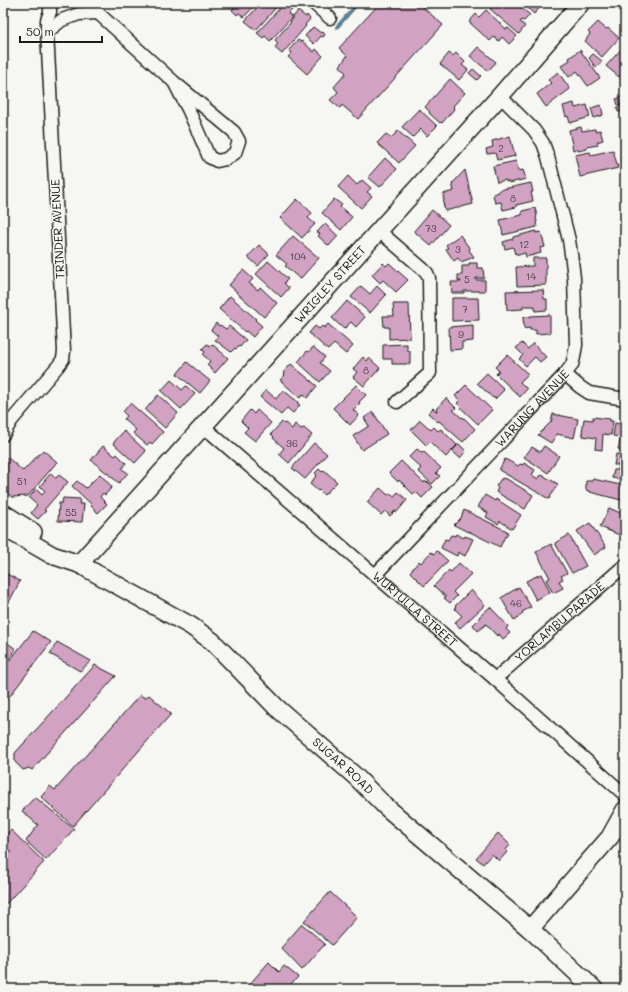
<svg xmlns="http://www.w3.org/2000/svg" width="628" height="992" font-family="Mali,sans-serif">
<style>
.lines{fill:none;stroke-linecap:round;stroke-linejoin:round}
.stream{stroke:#5a8094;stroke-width:3.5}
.building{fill:#d2a2c2;stroke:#1c1c1c}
.street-casing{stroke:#1c1c1c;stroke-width:15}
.secondary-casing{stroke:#1c1c1c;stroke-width:20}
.street{stroke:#f6f6f2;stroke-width:12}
.secondary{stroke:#f6f6f2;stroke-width:17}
.labels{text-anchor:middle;stroke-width:3;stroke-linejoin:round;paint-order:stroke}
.number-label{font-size:10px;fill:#4a3e46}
.street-label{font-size:12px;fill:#1c1c1c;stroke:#f6f6f2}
</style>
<rect width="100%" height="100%" fill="#f6f6f2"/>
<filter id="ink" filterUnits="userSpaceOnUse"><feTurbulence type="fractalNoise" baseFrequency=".025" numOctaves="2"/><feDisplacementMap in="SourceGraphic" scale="8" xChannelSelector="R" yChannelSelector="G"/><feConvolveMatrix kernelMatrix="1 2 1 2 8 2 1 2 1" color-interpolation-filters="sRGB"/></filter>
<g filter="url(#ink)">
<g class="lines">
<path class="stream" d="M337 27 358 3"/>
</g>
<path class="building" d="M238 3H257L244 17 239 13 237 15 232 10Z
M261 3H280L256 30 245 21Z
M282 3H291L295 7 288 14 292 17 270 41 265 36 263 38 257 33 279 9 278 8Z
M380 3H418L443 25 358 119 342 105 340 108 330 100 338 92 334 87 346 73 340 66 347 56 339 48Z
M496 3H497L499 5 501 3H515L530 15 524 21 522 20 520 22 525 26 519 34 490 9Z
M522 3H544L534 14Z
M486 10 506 29 508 28 517 36 509 44 502 37 499 41 494 37 490 41 469 22 476 14 479 17Z
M298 11 306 17 307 15 310 19 305 25 306 26 282 54 275 48 278 43 275 40 291 22 290 21Z
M598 22 606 29 608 28 619 38 602 57 585 41 590 34 588 32Z
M313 27 321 33 323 32 325 35 323 37 321 36 314 44 305 36Z
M298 40 301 42 302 41 314 52 316 49 323 56 307 74 288 57 292 53 289 50Z
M625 45V70L619 77 606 66Z
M478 47 496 62 488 71 470 56Z
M580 50 600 78 588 86 577 71 569 77 561 66 570 60 569 58Z
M449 53 453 56 456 53 465 62 462 65 468 70 459 80 440 64Z
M593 54 602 61 596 68 589 58Z
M473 69 481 76 477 80 469 73Z
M558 72 570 89 546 107 537 94 551 83 548 80Z
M450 79 465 93 453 106 454 107 453 108 454 109 442 123 441 122 440 123 429 113 430 112 425 107Z
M625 96V103L618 105 616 99Z
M574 103 575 108 587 105 590 117 570 123 568 116 566 117 563 106Z
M601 105 603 115 594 118 591 108Z
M625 105V111L618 112 617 107Z
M419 109 437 126 427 136 421 129 413 137 402 127Z
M581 127 582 131 595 129V131L600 130 603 140 597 142 598 145 587 147V149L578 151 577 149 573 150 569 130Z
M398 131 415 146 399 163 377 143 386 134 391 138Z
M510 136 515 156 497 160 495 153 487 154 486 149 493 147 492 141Z
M613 150 618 168 580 177 575 155 590 152 591 155Z
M385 158 397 169 380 187 368 177Z
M516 161 518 171 523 170 526 179 509 183 508 181 506 182V180L497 182 493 166Z
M465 170 473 204 445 211 443 202H444L443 194 454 191 452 184Z
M348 176 357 185 362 180 371 188 367 192 372 196 361 208 338 187Z
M531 183 533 192H531L533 201 516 205V207L503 210 501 202 495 203 493 194 499 192V190Z
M297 199 312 213 308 218 315 224 302 238 280 218Z
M334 199 342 205 340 207 352 217 341 230 322 213Z
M535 208 537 216 536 217 537 222H536L537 227 503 235 500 220 522 215V211Z
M432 210 449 225 431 246 414 231Z
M325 224 338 236 329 246 318 236 320 234 317 232Z
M536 231V233L541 232 545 247 540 248 541 253 526 257 525 253 518 255 517 253 515 254 513 247 505 249 503 242 513 239V237Z
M460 235 470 249 469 250 474 257 461 262 458 258 454 261 446 249 448 248 446 245Z
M293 236 319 258 300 279 285 266 287 264 276 255Z
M259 245 269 254 258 266 248 257Z
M533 258H546V285L517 286 516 267 533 266Z
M268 261 288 279 284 283 289 288 281 297 256 274Z
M383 263 386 266 389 263 408 280 396 292 383 280 380 283 372 275Z
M469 263H477V268H483L484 278H476V280H485V291H464V293H452L451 282H461V281H458V275H462V266H469Z
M243 270 253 279 249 283 258 290 260 287 277 303 264 317 236 292H237L229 285Z
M361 286 370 294 377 286 386 295 370 313 351 297Z
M543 290 544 299H547V310L535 311V306H523V309L507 310 506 291Z
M230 296 256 319 255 320 262 326 253 337 246 331 245 332 219 309Z
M452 298H478L479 320 452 321Z
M347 301 365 317 356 327 351 322 344 329 332 318Z
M393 304H409L410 338 389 339V327H384L383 316H394Z
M550 315V333L536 334V330H530V328L524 329 523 317H530V316Z
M216 323 219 326 220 325 226 329 229 326 246 340 240 347 239 346 236 349 235 348 231 352 215 340 218 336 211 330Z
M328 324 353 346 346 354 334 344 328 350 309 333 315 326 319 329 322 326 324 328Z
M473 325V341L462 342V349L450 350 449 327Z
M522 343 528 349 533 343 546 357 540 362 535 357 526 366 519 359 523 355 516 348Z
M207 344 210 346 212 344 228 358 215 373 207 365 210 361 203 355 205 352 202 349Z
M407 344V350L410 351V364H392V359H383V345Z
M313 347 325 357 320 363 330 371 320 382 298 362 307 351 309 352Z
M507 355 528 374 520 382 527 389 520 397 496 374 499 371 495 367Z
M363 357 367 361 369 358 380 368 364 386 353 377 357 372 353 369Z
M187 362 210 381 200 393 177 374Z
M291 364 317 386 307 398 303 394 300 398 280 380 285 375 283 373Z
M487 373 503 388H502L504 390 495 399 494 397 493 398 477 383Z
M171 380 182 390 186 386 195 394 181 409 161 391Z
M356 385 366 395 359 402 360 403 353 410 359 415 350 425 333 408Z
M466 385 492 410 478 424 461 408V407L457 403 460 400 455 396Z
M266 390 276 399 283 390 298 402 297 403 300 405 293 413 287 408 281 415 260 397Z
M158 395 178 413 165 428 145 410Z
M446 398 456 408 453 410 462 418 463 417 475 429 463 442 439 421 438 422 428 413 433 408 436 411H437L436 409Z
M130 403 163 432 152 444 150 442 147 445 133 433 136 430 124 419 127 416 123 412Z
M250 410 254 414 257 410 271 423 255 441 244 432 248 428 241 421Z
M373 412 387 434 362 450 353 436 369 426 364 418Z
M553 414 578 419 574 438 557 434 551 443 538 435 551 422Z
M593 417 610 419V421H613L611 435 603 434 602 450 595 449 596 438 583 436V433H582L584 419 593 420Z
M420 420 431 430 434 427 438 431 441 429 457 445 446 457 430 442 426 445 411 430Z
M282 422 284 424 285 423 292 429 295 424 301 429 304 428 312 435 289 463 279 454 284 448 273 438 274 437 271 434Z
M615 423 625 425V451L618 449 621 437 613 436Z
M124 431 146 451 135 463 113 443Z
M314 443 327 454 305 479 292 468Z
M459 444 466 451 460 458 452 451Z
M103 446 115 456 117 454 126 463 122 469 128 473 119 483 91 460Z
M544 446 559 456 548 473 524 457 532 447 540 452Z
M417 449 422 453 424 452 441 468 436 473 440 476 432 484 418 471 421 468 409 457Z
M43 450 57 462 28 496 12 497 3 490V459L8 458 23 471Z
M616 454 625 455V480L612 478 614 470H618L619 465H614Z
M505 459 518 466 520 464 523 465 524 463 535 470 532 475 538 479 540 476H541L542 475 558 484 549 499 499 470Z
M401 461 424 483 425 481 427 483 428 482 433 487 422 498 416 492 413 494 399 480 398 482 389 473Z
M319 469 322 472 324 470 337 482 324 495 319 490 318 491 310 484 316 476 317 475 315 473Z
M51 473 56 478 59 475 68 482 44 510 46 511 38 519 31 513 37 505 29 498 36 489 42 495 45 491 40 486Z
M100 474 112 487 105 495 103 493 100 497 107 504 98 513 91 506 92 505 72 486 77 481 86 488Z
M502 478 504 479 505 478 533 495 525 509 496 492 498 488 496 486 501 479H502Z
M593 479 625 486V501L590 492V491L586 490V481H592Z
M380 488 388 495 390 493 394 496 398 492 407 500 397 512 395 511 390 516 385 511 381 515 367 502Z
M485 495 495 501 496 499 521 515 512 529 500 521 498 524 486 517 488 513 478 507Z
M63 498 80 499 79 504H84L82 522 58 521 59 503H62Z
M609 508 625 515V529L622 536 600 527Z
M464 510 507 531V533H508L506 537 505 536 500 547 468 531V532L454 525 461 518Z
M590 523 606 547 594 555 577 531Z
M456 534 464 538 465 536 473 539 465 556 458 552 457 556 441 548 445 539 448 540 451 535 455 536Z
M569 535 586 566 572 573 555 543Z
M551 544 567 573 561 576 563 579 559 581 563 588 553 593 546 580 550 578 536 552Z
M437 551 448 561 424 586 410 572 419 561 421 563 431 552 434 554Z
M459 563 471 574 453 592 457 596 450 603 444 598 446 597 434 586 449 570 451 572Z
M3 572 20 581 8 604 3 601Z
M541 574 550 592 536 600 526 581Z
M519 587 531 607 522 612 523 614 514 620 501 598Z
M471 590 485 605 460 628 455 622 462 616 454 608 456 607 455 606Z
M490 607 508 626 506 629 510 633 503 639 499 634 497 636 486 624 478 631 473 625 480 618 479 617Z
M33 631 51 642 3 705V669Z
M3 640 16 649 3 667Z
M57 642 91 661 80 671 50 654Z
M95 665 116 676 32 770 29 768 23 770 15 762V753Z
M140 695 145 698 149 695 171 714 73 826 41 797 50 786 55 790Z
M35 797 74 829 46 860 26 841 38 825 22 811Z
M11 830 44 862 3 907V861L11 852 3 845V837Z
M498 833 510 845 506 850 507 852 499 861 492 854 483 864 476 858Z
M330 892 357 917 332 945 304 921Z
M302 924 325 944 302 970 281 948Z
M269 962 279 972 284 966 298 977 286 989H251L248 986Z"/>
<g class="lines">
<g class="street-casing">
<g id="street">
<path d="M87 3 174 82 234 132 239 141 235 153 226 159 217 161 209 157 189 111 174 82"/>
<path d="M313 3 330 18"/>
<path d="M624 3 625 4"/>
<path d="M47 32 62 20 79 14 98 13"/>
<path d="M378 230 423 269 427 273 429 278 430 373 397 402"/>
<path d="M565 374 580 387 589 393 625 399"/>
<path id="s1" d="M203 426 495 679 625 795"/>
<path d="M3 435 12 420 58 366 63 359 64 351 47 32V20L50 12V3"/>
<path id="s2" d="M375 575 565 374 572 365 574 357 576 345 574 278 572 261 569 240 548 157 543 143 534 130 500 96"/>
<path id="s3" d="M495 679 625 565"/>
</g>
</g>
<g class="secondary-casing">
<g id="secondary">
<path d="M3 513 33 532"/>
<path id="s4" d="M3 527 52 555 79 564 191 626 212 641 276 707 355 776 385 806 530 929 594 989"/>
<path id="s5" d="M79 564 500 96 581 3"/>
<path d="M530 929 610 837 625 810"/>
</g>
</g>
<use href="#street" class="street"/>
<use href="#secondary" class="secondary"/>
</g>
</g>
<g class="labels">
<g class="number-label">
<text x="501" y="152">2</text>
<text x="513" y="202">8</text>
<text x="431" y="232">73</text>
<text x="524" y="248">12</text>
<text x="458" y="253">3</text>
<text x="298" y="260">104</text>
<text x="531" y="280">14</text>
<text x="467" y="283">5</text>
<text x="465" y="313">7</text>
<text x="461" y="338">9</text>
<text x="366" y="374">8</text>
<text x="292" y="447">36</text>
<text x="22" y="485">51</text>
<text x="71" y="516">55</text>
<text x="516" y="607">46</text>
</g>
<g class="street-label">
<text transform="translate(58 229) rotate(-93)" y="4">TRINDER AVENUE</text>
<text dy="4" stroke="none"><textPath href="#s5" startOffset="376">WRIGLEY STREET</textPath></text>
<text dy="4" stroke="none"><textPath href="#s2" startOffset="229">WARUNG AVENUE</textPath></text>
<text dy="4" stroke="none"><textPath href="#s1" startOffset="280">WURTULLA STREET</textPath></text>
<text dy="4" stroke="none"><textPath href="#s3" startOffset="86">YORLAMBU PARADE</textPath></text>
<text dy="4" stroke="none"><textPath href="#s4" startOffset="420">SUGAR ROAD</textPath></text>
</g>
</g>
<rect width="628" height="992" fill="none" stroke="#f6f6f2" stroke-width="16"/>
<rect x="8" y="8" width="612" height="976" fill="none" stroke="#1c1c1c" stroke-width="1.5" filter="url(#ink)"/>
<path d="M20 36v6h82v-6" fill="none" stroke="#1c1c1c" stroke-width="2"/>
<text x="26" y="36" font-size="12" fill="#1c1c1c" stroke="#f6f6f2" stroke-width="3" paint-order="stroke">50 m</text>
</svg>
